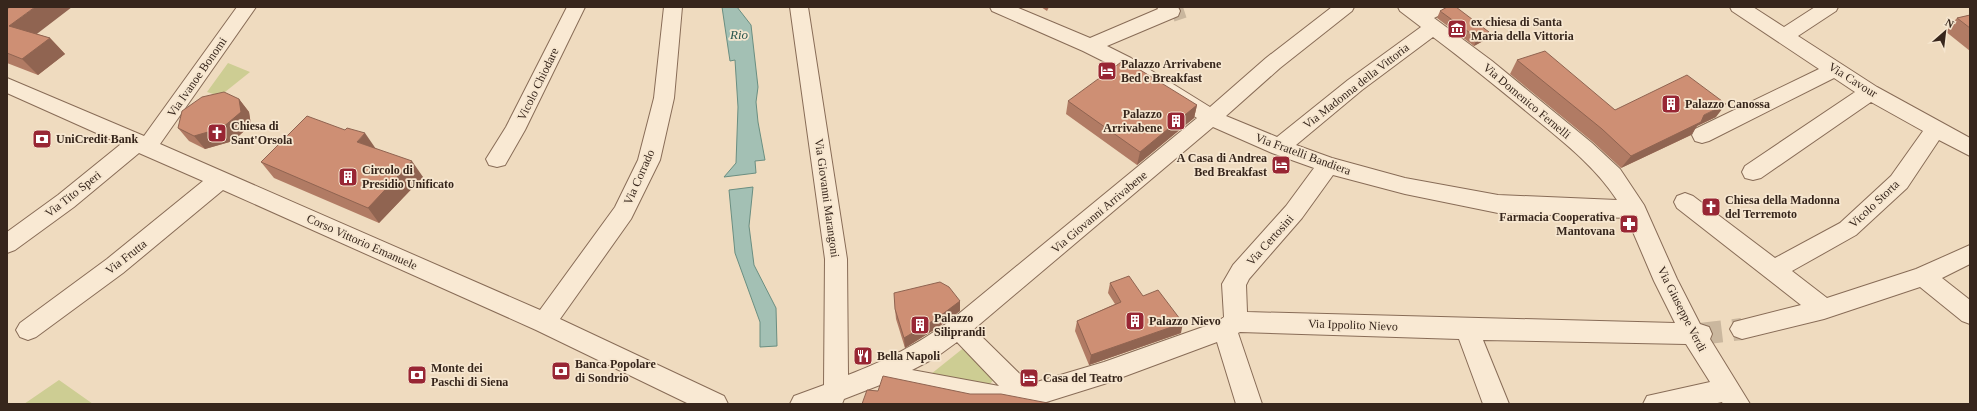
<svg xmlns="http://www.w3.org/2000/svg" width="1977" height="411" font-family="'Times New Roman',serif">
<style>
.green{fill:#cdcd93}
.water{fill:#a3c0b4;stroke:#6a8e81}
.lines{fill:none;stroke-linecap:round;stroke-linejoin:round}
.minor-tunnel{stroke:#cab79e;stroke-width:22;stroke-dasharray:22 11;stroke-linecap:butt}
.minor-casing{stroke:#886c57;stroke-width:2}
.minor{fill:#f9e9d3;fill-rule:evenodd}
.wall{fill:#b17b64}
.shaded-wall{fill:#906451}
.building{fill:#ce8f74;stroke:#906451}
.labels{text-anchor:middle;stroke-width:3.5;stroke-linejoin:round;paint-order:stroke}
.poi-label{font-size:12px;font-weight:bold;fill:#37261c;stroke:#f6e6cf;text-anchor:start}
.street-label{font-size:12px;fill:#37261c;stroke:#f6e6cf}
.water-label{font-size:13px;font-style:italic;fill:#2b574f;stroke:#f6e6cf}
</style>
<rect width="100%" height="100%" fill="#efdbbf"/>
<path class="green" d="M228 63 250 72 220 96 207 92Z
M966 346 998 375 988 386 926 378Z
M59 380 93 404H24Z"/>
<path class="water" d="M722 7H737L751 25 758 87 756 102 758 122 765 160 755 161 756 173 724 177 736 163 738 107 735 60 730 61Z
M753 187 749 226 754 265 776 308 777 346 760 347V322L735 253 729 190Z"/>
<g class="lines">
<path class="minor-tunnel" d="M1171 11 1183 7
M1700 334 1742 329"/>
<g class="minor-casing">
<path id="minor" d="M237 7H256L160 144 540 310 615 207 638 160 654 98 664 7H682L674 98 660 160 631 219 560 319 724 396 728 404H689L536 330 223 190 123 273 36 337 28 340 20 337 16 330 20 323 107 259 203 181 139 153 74 207 15 250 7 253V232L58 195 121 144 7 93V78L144 136Z
M567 7H585L525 130 505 165 497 167 489 165 486 159 506 127Z
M790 7H808L847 259 848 375C887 360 916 345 950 321L1197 118 1117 68 1083 51 992 11 990 7H1016L1090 38 1158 9 1157 7H1178L1180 11 1178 16 1107 46 1131 58 1210 107 1266 58 1332 7H1354L1352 11 1280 68 1226 116 1277 137 1348 80 1421 27 1400 11 1398 7H1450L1448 11 1434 18 1492 61 1592 143 1620 169 1644 205 1677 279 1700 324 1709 327 1712 334 1710 339 1750 404H1723L1722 402 1713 404H1643L1647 396 1710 382 1686 344 1483 340 1509 404H1483L1459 339 1240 332 1238 333 1262 404H1236L1217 342 1104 384 1040 404H971L880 385 844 399 842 404H790L794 396 824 385 825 259ZM1433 37C1469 64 1503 92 1538 121 1567 145 1596 168 1617 200L1498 195 1405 178 1332 158 1296 145 1362 90ZM1213 127 1272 153 1314 168 1286 206 1233 265 1222 284 1224 317 1217 322 1104 362 1030 384 974 329ZM1333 175 1405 194 1498 213 1627 218 1654 281 1675 323 1247 312 1246 285 1249 279 1302 218ZM957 342 999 386 912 370 935 358Z
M1730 7H1753L1784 27 1815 7H1838L1836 11 1798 36 1877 87 1970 138V156L1939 140 1907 188 1856 235 1792 271 1827 298 1916 269 1970 245V264L1942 278 1970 300V324L1962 321 1920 287 1824 319 1742 339 1734 336 1730 329 1734 322 1801 305 1677 208 1674 202 1677 196 1685 193 1693 196 1775 258 1840 223 1891 176 1923 131 1871 102 1761 178 1753 180 1745 178 1742 172 1745 166 1855 92 1834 78 1709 141 1702 143 1695 141 1692 135 1695 129 1819 69 1732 11Z"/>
</g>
<use href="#minor" class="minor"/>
</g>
<path class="wall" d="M1041 7H1049L1047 11Z
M7 9 37 34 50 38 65 54 38 75 7 63Z
M1440 11 1485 40 1474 46 1437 18Z
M1970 15V51L1945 31 1957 18Z
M1517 60 1615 110 1716 117 1697 126 1691 135 1621 168 1593 142 1510 74Z
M239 99 249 112 251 125 233 141 205 149 189 141 178 128Z
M1068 101 1197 105 1194 118 1137 165 1066 114Z
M375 148 423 177 379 223 274 178 261 162Z
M1110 283 1143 296 1181 333 1089 365 1075 331 1077 321 1115 304 1108 293Z
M960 301V311L937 328 905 348 896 319 895 309Z"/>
<path class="shaded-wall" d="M35 7H72L25 43 9 26Z
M1489 32 1485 40 1474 46 1477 38Z
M50 38 65 54 38 75 22 59Z
M239 99 249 112 251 125 233 141 205 149 194 136Z
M1726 104 1716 117 1697 126 1691 135 1621 168 1631 156 1704 115Z
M1197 105 1194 118 1137 165 1140 152Z
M365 133 376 149 357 142Z
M412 161 423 177 379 223 368 208Z
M960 301V311L937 328 905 348 904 338Z
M1183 323 1181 333 1089 365 1091 355Z"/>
<path class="building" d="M10 7H35L9 26 50 38 22 59 7 53V9Z
M1447 7H1456L1489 32 1477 38 1440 11Z
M1970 15V28L1957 18Z
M1545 51 1615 110 1687 75 1726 104 1704 115 1701 122 1631 156 1602 129 1517 60Z
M1124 60 1197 105 1140 152 1068 101Z
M224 92 239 99 241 112 222 128 194 136 178 128 182 111 202 97Z
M307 116 345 130 347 128 365 133 357 142 412 161 368 208 261 162Z
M1129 276 1143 296 1158 290 1183 323 1091 355 1077 321 1121 302 1110 283Z
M940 282 949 287 960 301 936 319 904 338 895 309 894 293Z
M883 376 970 394H1001L1053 404H862L867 390 878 391Z"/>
<defs>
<g id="museum-square" transform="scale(1)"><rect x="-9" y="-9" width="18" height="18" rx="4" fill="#982634" stroke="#f6e6cf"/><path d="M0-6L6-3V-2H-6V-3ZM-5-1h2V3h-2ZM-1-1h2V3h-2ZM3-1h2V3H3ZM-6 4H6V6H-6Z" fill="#fff"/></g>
<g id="hotel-square" transform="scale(1)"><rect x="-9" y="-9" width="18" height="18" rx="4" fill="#982634" stroke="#f6e6cf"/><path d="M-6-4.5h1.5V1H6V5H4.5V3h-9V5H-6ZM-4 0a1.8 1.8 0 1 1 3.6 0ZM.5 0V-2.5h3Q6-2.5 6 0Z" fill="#fff"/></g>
<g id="building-square" transform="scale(1)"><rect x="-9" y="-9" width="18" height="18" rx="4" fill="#982634" stroke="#f6e6cf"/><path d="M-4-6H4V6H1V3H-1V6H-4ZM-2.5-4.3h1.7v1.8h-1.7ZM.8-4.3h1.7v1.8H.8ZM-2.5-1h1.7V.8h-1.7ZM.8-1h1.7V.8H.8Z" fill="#fff"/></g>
<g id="church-square" transform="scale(1)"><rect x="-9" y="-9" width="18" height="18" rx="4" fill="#982634" stroke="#f6e6cf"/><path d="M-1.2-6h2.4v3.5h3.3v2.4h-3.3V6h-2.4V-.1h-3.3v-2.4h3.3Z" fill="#fff"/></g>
<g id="bank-square" transform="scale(1)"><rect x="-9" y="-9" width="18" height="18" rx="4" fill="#982634" stroke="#f6e6cf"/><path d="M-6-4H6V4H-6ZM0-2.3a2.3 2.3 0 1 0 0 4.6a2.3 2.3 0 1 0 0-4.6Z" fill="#fff"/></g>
<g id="pharmacy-square" transform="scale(1)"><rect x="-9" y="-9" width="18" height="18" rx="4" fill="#982634" stroke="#f6e6cf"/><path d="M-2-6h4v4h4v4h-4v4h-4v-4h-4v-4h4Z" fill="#fff"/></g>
<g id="restaurant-square" transform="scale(1)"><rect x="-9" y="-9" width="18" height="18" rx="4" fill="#982634" stroke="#f6e6cf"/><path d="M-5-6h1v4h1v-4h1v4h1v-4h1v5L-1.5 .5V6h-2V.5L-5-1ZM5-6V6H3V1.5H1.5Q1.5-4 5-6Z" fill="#fff"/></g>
</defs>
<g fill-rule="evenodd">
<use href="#museum-square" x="1457" y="29"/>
<use href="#hotel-square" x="1107" y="71"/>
<use href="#building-square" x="1671" y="104"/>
<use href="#building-square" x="1176" y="121"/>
<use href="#church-square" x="217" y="133"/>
<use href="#bank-square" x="42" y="139"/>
<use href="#hotel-square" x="1281" y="165"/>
<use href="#building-square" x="348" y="177"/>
<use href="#church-square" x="1711" y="207"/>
<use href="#pharmacy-square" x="1629" y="224"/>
<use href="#building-square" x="1135" y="321"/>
<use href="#building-square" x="920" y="325"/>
<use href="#restaurant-square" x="863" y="356"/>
<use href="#bank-square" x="561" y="371"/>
<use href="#bank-square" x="417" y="375"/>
<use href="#hotel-square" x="1029" y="378"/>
</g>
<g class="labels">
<g class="poi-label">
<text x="1471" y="26">ex chiesa di Santa<tspan x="1471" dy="14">Maria della Vittoria</tspan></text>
<text x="1121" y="68">Palazzo Arrivabene<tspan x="1121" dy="14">Bed e Breakfast</tspan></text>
<text x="1685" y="108">Palazzo Canossa</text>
<text x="1162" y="118" text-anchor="end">Palazzo<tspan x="1162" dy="14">Arrivabene</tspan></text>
<text x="231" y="130">Chiesa di<tspan x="231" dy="14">Sant'Orsola</tspan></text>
<text x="56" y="143">UniCredit Bank</text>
<text x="1267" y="162" text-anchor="end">A Casa di Andrea<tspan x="1267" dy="14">Bed Breakfast</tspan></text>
<text x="362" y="174">Circolo di<tspan x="362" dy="14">Presidio Unificato</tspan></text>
<text x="1725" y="204">Chiesa della Madonna<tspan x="1725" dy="14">del Terremoto</tspan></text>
<text x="1615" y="221" text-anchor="end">Farmacia Cooperativa<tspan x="1615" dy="14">Mantovana</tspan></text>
<text x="934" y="322">Palazzo<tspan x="934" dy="14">Siliprandi</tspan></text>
<text x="1149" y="325">Palazzo Nievo</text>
<text x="877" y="360">Bella Napoli</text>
<text x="575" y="368">Banca Popolare<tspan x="575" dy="14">di Sondrio</tspan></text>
<text x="431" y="372">Monte dei<tspan x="431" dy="14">Paschi di Siena</tspan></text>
<text x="1043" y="382">Casa del Teatro</text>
</g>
<g class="street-label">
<text transform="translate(197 77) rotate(-55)" y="4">Via Ivanoe Bonomi</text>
<text transform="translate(1853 80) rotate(32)" y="4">Via Cavour</text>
<text transform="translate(538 84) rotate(-64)" y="4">Vicolo Chiodare</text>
<text transform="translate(1356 86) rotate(-38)" y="4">Via Madonna della Vittoria</text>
<text transform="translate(1527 101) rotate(40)" y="4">Via Domenico Fernelli</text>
<text transform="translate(1303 154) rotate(20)" y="4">Via Fratelli Bandiera</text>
<text transform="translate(639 177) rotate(-66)" y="4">Via Corrado</text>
<text transform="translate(73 194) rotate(-38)" y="4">Via Tito Speri</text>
<text transform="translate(827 198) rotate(82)" y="4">Via Giovanni Marangoni</text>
<text transform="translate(1874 204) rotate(-43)" y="4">Vicolo Storta</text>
<text transform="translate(1099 212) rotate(-40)" y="4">Via Giovanni Arrivabene</text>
<text transform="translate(1270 240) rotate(-48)" y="4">Via Certosini</text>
<text transform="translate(362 242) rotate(24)" y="4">Corso Vittorio Emanuele</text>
<text transform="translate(126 257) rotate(-38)" y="4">Via Frutta</text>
<text transform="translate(1682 309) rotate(63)" y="4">Via Giuseppe Verdi</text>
<text transform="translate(1353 325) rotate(2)" y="4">Via Ippolito Nievo</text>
</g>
<g class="water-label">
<text x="739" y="39">Rio</text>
</g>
</g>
<rect width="1977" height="411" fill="none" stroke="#37261c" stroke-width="16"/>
<g transform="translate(1945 32) rotate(28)" stroke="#f6e6cf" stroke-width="3" paint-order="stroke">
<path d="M0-3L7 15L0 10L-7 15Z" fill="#37261c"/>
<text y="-6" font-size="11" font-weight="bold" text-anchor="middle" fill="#37261c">N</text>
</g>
</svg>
